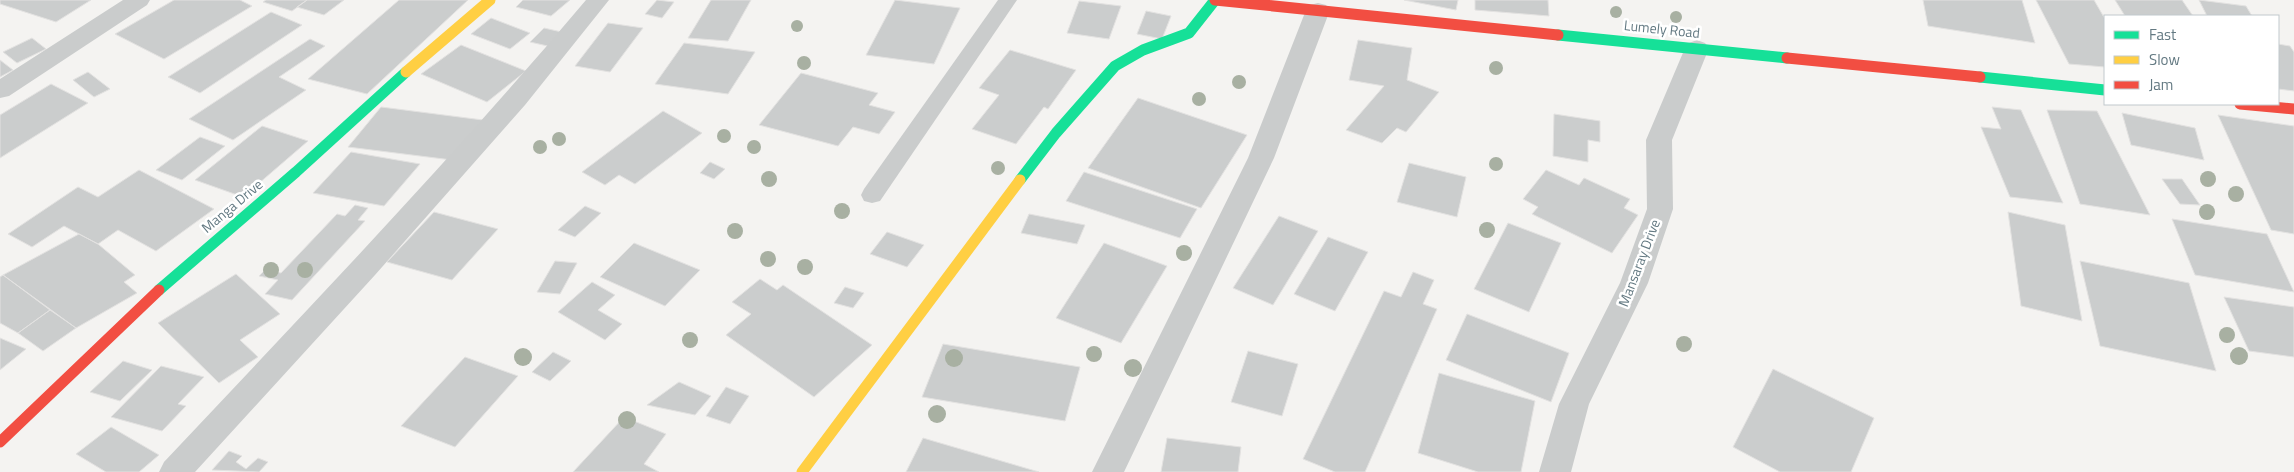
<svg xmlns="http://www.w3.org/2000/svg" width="2294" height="472" font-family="'Titillium Web',sans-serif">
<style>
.building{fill:#cbcdcd;stroke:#e3e2e1}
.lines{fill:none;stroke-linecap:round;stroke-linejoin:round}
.lane{fill:#cacccc;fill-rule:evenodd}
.street{fill:#cacccc;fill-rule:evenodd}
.fast{stroke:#16e098;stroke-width:11}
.slow{stroke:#ffcf43;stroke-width:11}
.jam{stroke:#f24e42;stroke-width:11}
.tree{fill:#a8b0a2}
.labels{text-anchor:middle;stroke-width:5;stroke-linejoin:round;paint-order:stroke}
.street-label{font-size:14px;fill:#637982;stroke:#fff}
</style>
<rect width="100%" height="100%" fill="#f4f3f1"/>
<path class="building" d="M0 0H91L56 22 0 4Z
M174 0H240L252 6 164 59 115 34Z
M266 0H307L292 11 263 2Z
M307 0H344L324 15 297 7Z
M399 0H468L367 94 308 79Z
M523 0H570L551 16 516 7Z
M657 0 674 2 662 18 645 14Z
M711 0H751L728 41 688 38Z
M895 0 960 8 934 64 866 55Z
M1404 0H1458L1456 10Z
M1475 0H1548L1549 16 1475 10Z
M1923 0H2022L2035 43 1928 26Z
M2036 0H2094L2105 19V67L2069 64Z
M2115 0H2182L2193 16H2125Z
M2199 0 2246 6 2252 16H2207Z
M1079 1 1121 6 1109 39 1067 33Z
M1146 11 1171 16 1162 39 1137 34Z
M271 12 302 25 200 93 168 77Z
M491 18 530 33 510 49 471 34Z
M608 23 643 28 610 72 575 66Z
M544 28 566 33 552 47 530 42Z
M32 38 46 49 17 63 3 52Z
M310 39 325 46 279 77 306 90 233 140 189 119Z
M1358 40 1412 48 1407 80 1439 92 1406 132 1397 128 1382 143 1346 130 1384 86 1349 80Z
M684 43 755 52 728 94 655 84Z
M2278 44 2290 46 2294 52V91L2278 89Z
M461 45 526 71 487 102 421 74Z
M1010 50 1076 70 1048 109 1044 107 1016 144 972 129 999 95 979 88Z
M0 60 13 70 0 77Z
M88 72 110 89 94 97 73 80Z
M801 73 878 93 869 105 895 112 879 134 853 127 838 146 759 125Z
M51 84 88 103 0 158V115Z
M1138 98 1247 135 1201 208 1088 168Z
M381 107 483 120 452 160 348 147Z
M1992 107 2021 110 2063 203 2010 197 1981 127 2001 129Z
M2047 110 2097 111 2150 215 2080 204Z
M663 111 702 133 635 184 619 175 605 185 582 172Z
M2122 113 2195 128 2204 160 2131 145Z
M1554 114 1600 121V142L1588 140V162L1553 156Z
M2218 115 2294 126V234L2271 230Z
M262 126 308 141 243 197 195 180Z
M200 137 225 146 182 180 156 170Z
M351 152 420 164 384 206 313 193Z
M710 162 725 169 714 179 700 173Z
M1409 163 1466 177 1457 217 1397 202Z
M139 170 214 209 156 251 118 230 98 244 64 226 32 247 8 234 78 187 98 197Z
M1546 170 1579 185 1584 178 1630 199 1624 208 1638 215 1612 253 1532 214 1538 207 1523 199Z
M1084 172 1197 209 1180 238 1066 201Z
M2162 179H2182L2200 205 2180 204Z
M355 205 368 208 358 220 365 221 292 300 265 294 278 280 259 276 265 270 281 273 337 214 345 216Z
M585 206 601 213 575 237 558 230Z
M434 212 498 229 452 280 387 262Z
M2008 212 2065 225 2082 321 2021 306Z
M1029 214 1085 225 1077 244 1021 233Z
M1279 216 1318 231 1273 305 1233 288Z
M2172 219 2267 234 2294 292 2195 275Z
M1508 223 1561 243 1529 312 1474 289Z
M887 232 924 245 907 267 870 254Z
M79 234 98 244 135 275 124 282 137 293 76 328 3 275Z
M1328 237 1368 252 1335 311 1294 294Z
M634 243 700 270 665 306 600 277Z
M1104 243 1167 266 1121 343 1056 318Z
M555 261 577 263 560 294 537 292Z
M2080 261 2189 283 2216 371 2100 346Z
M1413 272 1434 280 1423 304 1437 309 1365 472H1335L1303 459 1384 291 1401 297Z
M236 274 280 314 240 340 258 357 219 383 158 323Z
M3 275 50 310 18 333 0 323V277Z
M760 279 777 290 783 285 872 345 814 397 726 335 751 314 732 302Z
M592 282 615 295 598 310 622 324 605 340 558 312Z
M845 287 864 293 853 308 834 303Z
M2224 297 2294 307V357L2249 351Z
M50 310 76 328 43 351 18 333Z
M1467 314 1569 353 1551 402 1446 360Z
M0 338 26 349 0 370Z
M943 344 1080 367 1065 421 922 397Z
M1248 351 1298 364 1282 416 1231 402Z
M553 352 571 361 550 381 532 372Z
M465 357 518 376 455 447 401 426Z
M123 361 152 370 120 401 90 392Z
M161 366 204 377 178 404 186 406 162 431 111 417Z
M1773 369 1874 418 1851 472H1780L1733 447Z
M1439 373 1535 401 1521 472H1478L1418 453Z
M679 382 711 396 695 415 647 405Z
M726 387 749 396 730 424 706 416Z
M624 417 666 434 644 464 659 472H573Z
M111 427 159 455 139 472H106L76 454Z
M923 438 1039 472H906Z
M1167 438 1241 447 1238 472H1161Z
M229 451 242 456 236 462 246 469 258 458 268 462 259 472 212 470Z"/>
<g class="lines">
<path class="lane" d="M998 0H1017L880 201 872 203 864 201 861 195 864 189Z"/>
<path class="street" d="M123 0H150L147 5 9 96 0 98V79Z
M586 0H609L525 105 375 275 195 472H159L164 462C307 310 451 160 586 0Z
M1318 3 1326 5 1330 10 1274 158 1124 472H1092L1248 158 1306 10 1310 5Z
M1697 40 1705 43 1709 48 1672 140 1673 209 1648 283 1589 404 1571 472H1539L1559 404 1620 283 1647 209 1646 140 1685 48 1689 43Z"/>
<path class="fast" d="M1558 35 1787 58
M1980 77 2105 90
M1020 180 1056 133 1115 66 1143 50 1189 33 1215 0
M159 290 296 172 406 72"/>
<path class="slow" d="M406 72 490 0
M802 472 1020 180"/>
<path class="jam" d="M1215 0 1558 35
M1787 58 1980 77
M2240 104 2294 109
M0 442 159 290"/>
</g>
<g class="tree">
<circle cx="1616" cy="12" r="6"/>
<circle cx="1676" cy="17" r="6"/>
<circle cx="797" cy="26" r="6"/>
<circle cx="804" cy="63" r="7"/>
<circle cx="1496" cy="68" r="7"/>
<circle cx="1239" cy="82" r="7"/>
<circle cx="1199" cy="99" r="7"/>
<circle cx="724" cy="136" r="7"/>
<circle cx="559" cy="139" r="7"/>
<circle cx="540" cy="147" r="7"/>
<circle cx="754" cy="147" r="7"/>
<circle cx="1496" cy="164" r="7"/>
<circle cx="998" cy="168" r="7"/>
<circle cx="769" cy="179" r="8"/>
<circle cx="2208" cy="179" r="8"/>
<circle cx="2236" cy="194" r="8"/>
<circle cx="842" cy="211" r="8"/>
<circle cx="2207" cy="212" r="8"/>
<circle cx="1487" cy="230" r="8"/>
<circle cx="735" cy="231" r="8"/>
<circle cx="1184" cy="253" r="8"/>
<circle cx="768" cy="259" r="8"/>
<circle cx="805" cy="267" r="8"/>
<circle cx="271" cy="270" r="8"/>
<circle cx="305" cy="270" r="8"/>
<circle cx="2227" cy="335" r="8"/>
<circle cx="690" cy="340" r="8"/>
<circle cx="1684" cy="344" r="8"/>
<circle cx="1094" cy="354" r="8"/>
<circle cx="2239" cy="356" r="9"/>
<circle cx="523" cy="357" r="9"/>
<circle cx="954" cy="358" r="9"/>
<circle cx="1133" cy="368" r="9"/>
<circle cx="937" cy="414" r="9"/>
<circle cx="627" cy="420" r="9"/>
</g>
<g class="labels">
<g class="street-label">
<text transform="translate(1662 29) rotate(6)" y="5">Lumely Road</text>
<text transform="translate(232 206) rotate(-40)" y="5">Manga Drive</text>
<text transform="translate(1639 263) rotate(-69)" y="5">Mansaray Drive</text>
</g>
</g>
<rect x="2104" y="15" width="175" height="90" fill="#ffffff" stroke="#c1c9cd"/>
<rect x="2114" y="31" width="25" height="8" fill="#16e098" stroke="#c1c9cd"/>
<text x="2149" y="40" font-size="15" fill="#637982">Fast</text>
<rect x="2114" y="56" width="25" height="8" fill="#ffcf43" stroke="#c1c9cd"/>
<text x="2149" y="65" font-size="15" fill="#637982">Slow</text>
<rect x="2114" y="81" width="25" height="8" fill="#f24e42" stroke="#c1c9cd"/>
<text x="2149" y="90" font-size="15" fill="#637982">Jam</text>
</svg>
